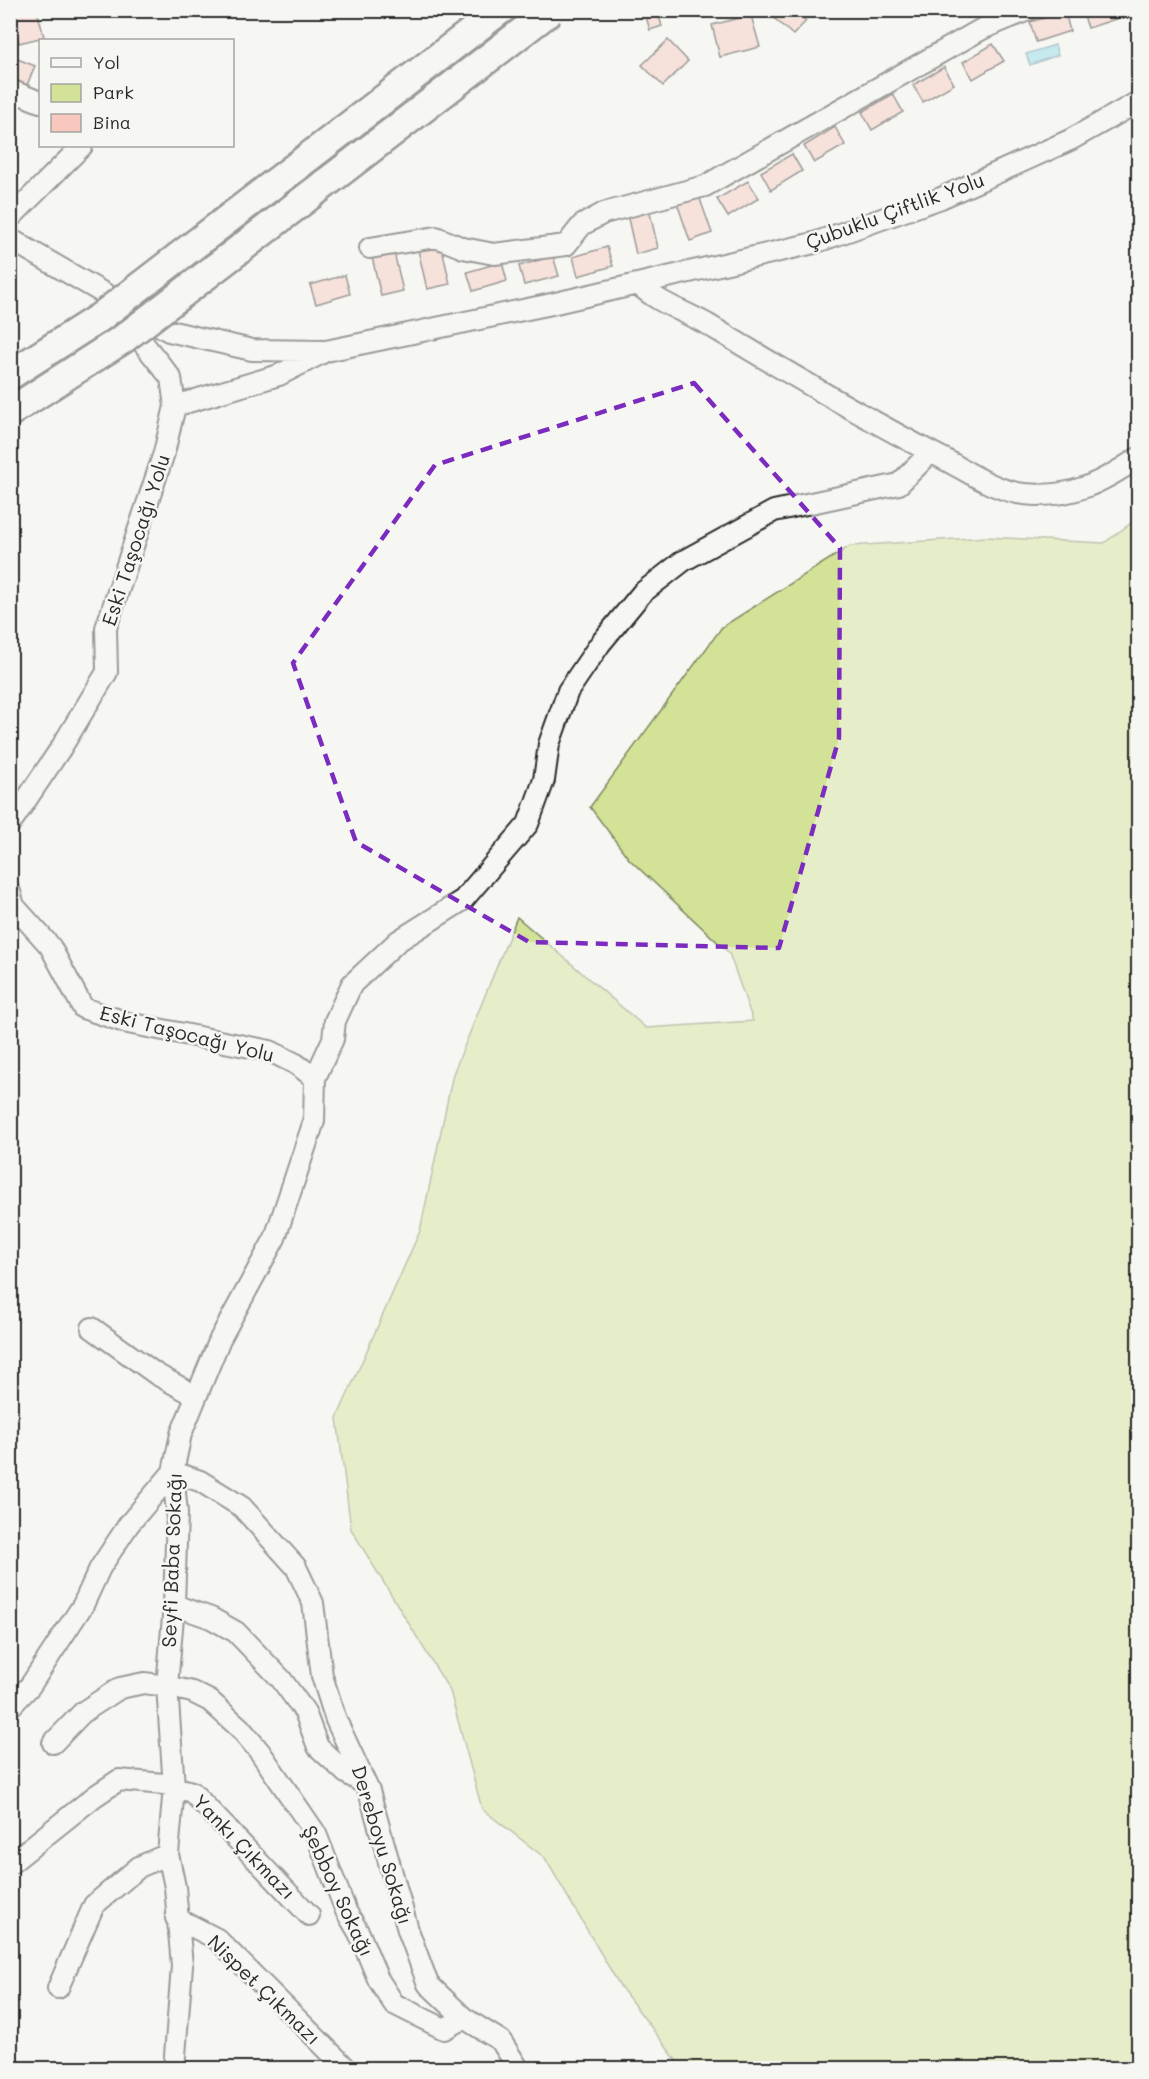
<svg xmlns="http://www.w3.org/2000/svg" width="1149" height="2079" font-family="Mali,sans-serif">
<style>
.green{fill:#d2e397;stroke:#7e8761;stroke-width:1.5}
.water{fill:#8bd9ea;stroke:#65939e;stroke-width:1.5}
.building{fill:#f8c8bf;stroke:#2b2b2b;stroke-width:1.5}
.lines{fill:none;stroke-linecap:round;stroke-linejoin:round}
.minor-casing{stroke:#2b2b2b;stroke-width:24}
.minor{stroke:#f6f6f2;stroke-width:20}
.highway-bridge-casing{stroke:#2b2b2b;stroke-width:33;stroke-linecap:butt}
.highway-bridge{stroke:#f6f6f2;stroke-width:28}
.marked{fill:none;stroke:#7b2cbf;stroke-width:4.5;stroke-dasharray:12 8;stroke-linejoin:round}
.labels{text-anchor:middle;stroke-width:5;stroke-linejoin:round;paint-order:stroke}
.street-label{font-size:20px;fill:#2b2b2b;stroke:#f6f6f2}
</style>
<rect width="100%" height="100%" fill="#f6f6f2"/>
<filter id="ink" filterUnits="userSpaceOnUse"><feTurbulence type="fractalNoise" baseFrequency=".0167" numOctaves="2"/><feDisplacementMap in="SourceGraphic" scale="12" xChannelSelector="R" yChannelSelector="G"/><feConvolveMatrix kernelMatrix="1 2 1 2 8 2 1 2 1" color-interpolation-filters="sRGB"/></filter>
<g filter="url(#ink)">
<path class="green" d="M1138 518V2068H682L620 1986 545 1858 482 1809 450 1691 351 1529 337 1418 420 1231 453 1074 517 917 646 1028 753 1021 729 953 629 859 590 807 722 627 850 546 987 537 1104 543Z"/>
<path class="water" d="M1055 45 1058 55 1030 65 1026 54Z"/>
<path class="building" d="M11 10H37L44 37 19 43Z
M644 10H657L662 26 650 30Z
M783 10H795L806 21 793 35 775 19Z
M1082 10H1120L1122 17 1088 28Z
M1065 12 1070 31 1036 42 1030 22Z
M751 15 760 47 720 57 712 25Z
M668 40 688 61 663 86 642 65Z
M993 44 1004 61 973 79 963 62Z
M10 56 35 66 27 85 10 78Z
M944 67 954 84 923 102 913 85Z
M893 94 903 112 872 130 862 112Z
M835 127 845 145 814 163 804 146Z
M792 154 802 171 771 190 761 172Z
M748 181 759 198 728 217 717 199Z
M699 196 712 233 690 241 677 203Z
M649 209 658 248 636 254 627 214Z
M441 244 450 284 427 289 418 250Z
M607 247 613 266 578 276 573 257Z
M394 252 403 291 381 296 372 257Z
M553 256 559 276 524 285 519 266Z
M502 262 507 281 473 291 467 272Z
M345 275 350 294 316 304 310 285Z"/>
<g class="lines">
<g class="minor-casing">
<path id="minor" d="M10 90 40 102
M10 218 82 146
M10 239 169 331 252 350 326 351 547 305 814 243 941 198 1070 140 1138 102
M370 248 436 237 463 248 494 254 566 245 582 225 604 213 705 186 982 29 1028 10
M638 284C659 304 687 312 712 327 788 373 863 417 942 458 967 471 995 491 1024 494 1071 499 1101 483 1138 458
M175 406 279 375 322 353
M10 824 61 748 107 672 106 628 164 453 175 406 171 378 127 323
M10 892 14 906 50 946 83 1008 128 1023 270 1051 296 1064 315 1078
M92 1328 156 1374 196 1396
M174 1605 211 1618 236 1632 281 1679 305 1712 318 1747 346 1773 363 1783 368 1789
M10 1707 30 1686 83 1605 100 1568 129 1524 173 1472 200 1481 242 1507 296 1567 313 1603 322 1676 336 1720 369 1791 408 1930 428 1984 464 2018 501 2041 518 2068
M53 1743 83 1712 120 1688 144 1683 167 1686 192 1692 210 1701 240 1728 260 1752 316 1834 346 1911 359 1933 378 1979 394 2004 444 2029 464 2018
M10 1864 95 1796 119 1780 164 1784 192 1792 309 1915
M176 1918 217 1939 346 2068
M58 1988 94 1905 139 1867 168 1854
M174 2068 182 1966 175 1887 168 1854 174 1787 167 1686 174 1605 177 1513 173 1472 181 1434 220 1339 275 1238 314 1121 315 1078 333 1039 335 1021 352 984 398 941 463 900 528 824 544 780 549 744 568 691 600 644 642 593 683 561 774 511 899 484 931 452"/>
</g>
<use href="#minor" class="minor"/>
<g class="highway-bridge-casing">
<path id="highway-bridge" d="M10 375 99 318 500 10
M10 412 123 339 551 10"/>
</g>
<use href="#highway-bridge" class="highway-bridge"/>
</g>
</g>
<path d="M0 0H1149V2079H0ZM694 383 840 548 839 738 779 948 529 942 356 842 293 663 435 465Z" fill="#f6f6f2" fill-opacity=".55" fill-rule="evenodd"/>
<path class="marked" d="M694 383 840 548 839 738 779 948 529 942 356 842 293 663 435 465Z"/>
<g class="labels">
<g class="street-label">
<text transform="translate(895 211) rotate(-20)" y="7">Çubuklu Çiftlik Yolu</text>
<text transform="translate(136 540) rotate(-72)" y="7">Eski Taşocağı Yolu</text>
<text transform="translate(187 1034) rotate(14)" y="7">Eski Taşocağı Yolu</text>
<text transform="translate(172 1560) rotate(-88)" y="7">Seyfi Baba Sokağı</text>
<text transform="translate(382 1845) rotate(73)" y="7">Dereboyu Sokağı</text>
<text transform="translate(244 1847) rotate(46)" y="7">Yankı Çıkmazı</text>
<text transform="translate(338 1891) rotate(65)" y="7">Şebboy Sokağı</text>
<text transform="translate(264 1990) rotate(44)" y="7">Nispet Çıkmazı</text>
</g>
</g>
<rect width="1149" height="2079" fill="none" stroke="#f6f6f2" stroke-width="36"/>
<rect x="18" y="18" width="1113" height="2043" fill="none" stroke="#2b2b2b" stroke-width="2" filter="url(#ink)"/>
<rect x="39" y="39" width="195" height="108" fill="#f6f6f2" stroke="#a5a5a2" stroke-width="1.5"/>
<rect x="51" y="58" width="30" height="9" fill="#f6f6f2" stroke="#a5a5a2" stroke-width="1.5"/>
<text x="93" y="69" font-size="18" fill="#2b2b2b">Yol</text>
<rect x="51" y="84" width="30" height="18" fill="#d2e397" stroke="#a5a5a2" stroke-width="1.5"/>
<text x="93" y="99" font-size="18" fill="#2b2b2b">Park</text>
<rect x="51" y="114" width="30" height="18" fill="#f8c8bf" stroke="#a5a5a2" stroke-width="1.5"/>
<text x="93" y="129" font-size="18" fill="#2b2b2b">Bina</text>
</svg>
